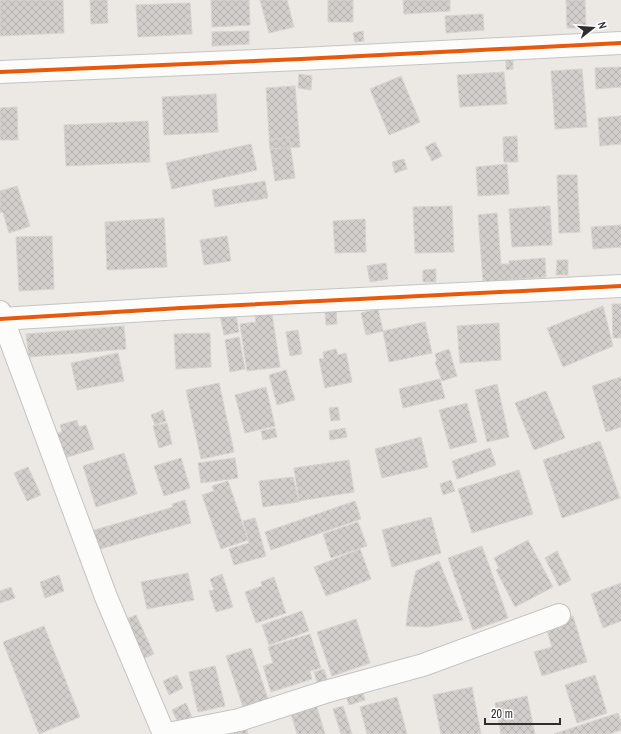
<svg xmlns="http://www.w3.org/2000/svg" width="621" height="734" font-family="'Archivo Narrow',sans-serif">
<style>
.building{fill:url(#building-cross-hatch);stroke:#d7d4d0}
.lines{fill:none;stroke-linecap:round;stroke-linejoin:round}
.minor-casing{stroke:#c5c4c5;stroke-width:24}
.minor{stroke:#fcfcfb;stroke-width:22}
.cycleway-casing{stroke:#fff;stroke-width:6}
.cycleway{stroke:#e8590c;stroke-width:4}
</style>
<defs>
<pattern id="building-cross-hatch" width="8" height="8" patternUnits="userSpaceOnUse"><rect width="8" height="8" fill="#d1cecb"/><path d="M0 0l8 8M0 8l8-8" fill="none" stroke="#b4b1af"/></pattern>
</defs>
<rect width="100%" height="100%" fill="#ece8e4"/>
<path class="building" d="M0 0H63L64 33 0 36Z
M90 0H107L108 23 91 24Z
M211 0H249L250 25 212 27Z
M260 0H287L294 27 269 33Z
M328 0H353V22H328Z
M403 0H450V11L404 14Z
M566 0H585L586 28H567Z
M190 3 192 34 138 37 136 5Z
M483 14 484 30 446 33 445 16Z
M249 31V44L212 46V32Z
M363 31 364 41 355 42 353 33Z
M506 52H513V69L506 70Z
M621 67V87L596 89 595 68Z
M582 69 587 127 555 129 551 71Z
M504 72 507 104 460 107 457 75Z
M299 74 312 76 311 90 298 88Z
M401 76 420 122 389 135 370 89Z
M295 86 300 147 270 149 266 88Z
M216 94 218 132 164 135 162 97Z
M17 107 18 140H0V108Z
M621 116V144L600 146 598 118Z
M148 121 150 162 66 166 64 125Z
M517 136 518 162H504L503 137Z
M289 137 295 178 275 181 269 140Z
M435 142 442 156 432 161 425 147Z
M251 144 257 170 172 189 166 163Z
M404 159 407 169 395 173 392 162Z
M507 164 509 194 478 196 476 167Z
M557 175H577L580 232 559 233Z
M265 181 268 198 215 207 212 190Z
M17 186 30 226 9 233 3 212 0 213V191Z
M452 206 454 252 415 253 413 207Z
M550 206 552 245 512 247 509 209Z
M497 213 501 264H509V261L545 258 546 277 483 282 478 215Z
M164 218 167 267 107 270 105 222Z
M365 219 366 252 335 253 333 221Z
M621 225V247L593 249 591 227Z
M52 236 54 289 19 291 16 237Z
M227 236 231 261 204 265 200 240Z
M557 260H568V275H556Z
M386 263 388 279 370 282 367 266Z
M436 269V282H423V270Z
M612 304H621V338H613Z
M603 306 613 346 563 367 547 328Z
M235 308 239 332 224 335 219 311Z
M336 308 337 324 326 325 325 309Z
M378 309 383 331 366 335 361 313Z
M272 314 280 367 247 371 240 324 256 322 255 316Z
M425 322 432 353 389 362 383 331Z
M499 323 501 360 460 363 457 326Z
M124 326 126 349 29 357 26 334Z
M298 330 302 354 290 356 286 332Z
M210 333 211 367 176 369 174 334Z
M239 337 245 369 230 372 225 340Z
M336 349 338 355 346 353 352 382 325 388 319 359 324 358 323 352Z
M449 349 457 376 442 381 435 362 437 361 435 354Z
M118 353 124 381 77 390 71 363Z
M286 370 295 400 277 405 269 375Z
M621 377V427L606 432 592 386Z
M440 379 445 398 403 408 399 389Z
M219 383 234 452 201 459 186 390Z
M497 384 509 437 487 442 475 390Z
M266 387 275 426 245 433 235 395Z
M546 391 565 438 534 450 515 403Z
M467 403 477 442 450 449 439 410Z
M338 407 340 420 331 421 329 408Z
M163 410 166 421 155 425 151 415Z
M77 420 79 427 86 425 94 449 61 459 54 434 62 432 60 425Z
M167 423 172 444 159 448 153 426Z
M275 428 277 437 263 440 261 431Z
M345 428 347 437 330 440 329 431Z
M421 437 428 467 382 478 375 449Z
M600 441 620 498 562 518 543 460Z
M490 448 496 465 457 479 452 461Z
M124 453 137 494 96 507 83 466Z
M181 458 190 488 164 496 154 466Z
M235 458 238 478 201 483 198 463Z
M349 460 354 492 299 501 294 468Z
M28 467 41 495 27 501 14 473Z
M519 470 533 514 472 533 458 489Z
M293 477 299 502 263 507 259 481Z
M451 480 455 491 443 495 440 484Z
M228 481 248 540 221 549 202 495 214 491 212 486Z
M185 500 191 523 97 550 91 531 173 507 172 504Z
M355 501 361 519 271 550 265 532Z
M431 517 441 553 392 567 382 530Z
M255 518 266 556 234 565 229 549 249 543 243 521Z
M358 522 367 546 331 558 323 534Z
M528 540 553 587 515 607 496 570 499 568 494 558Z
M482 546 508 618 473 630 448 558Z
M360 549 371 579 326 596 314 567Z
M557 551 571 580 559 586 545 558Z
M439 561 463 620 428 627 406 626 409 601 416 571Z
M188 573 194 600 147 609 141 582Z
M222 574 233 607 216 612 209 591 214 590 210 579Z
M59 575 64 591 45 598 40 582Z
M274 577 286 613 256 623 245 592 262 586 261 582Z
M621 583V621L603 628 591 594Z
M11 587 15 598 0 603V591Z
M302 611 309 631 269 645 262 625Z
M136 615 154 654 138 661 121 621Z
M573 616 587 662 542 676 534 652 552 647 545 624Z
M356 619 370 663 332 676 317 632Z
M44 626 80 717 39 734 3 642Z
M310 634 321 668 310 671 312 679 271 692 263 666 273 663 268 647Z
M251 648 268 699 243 707 226 656Z
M215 666 225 706 198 712 189 672Z
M324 669 328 682 318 685 314 672Z
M177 675 183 688 169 695 163 681Z
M595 675 607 713 577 723 565 685Z
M361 685 365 700 349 705 344 690Z
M472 687 481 734H441L433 695Z
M527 696 535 734H501L495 703Z
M397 697 407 734H367L360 707Z
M314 698 325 734H297L289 707Z
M186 703 192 717 178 723 172 710Z
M343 706 352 734H341L333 709Z
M618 713 621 722V730L609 734H554Z
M245 722 248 734H223Z"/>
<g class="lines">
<g class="minor-casing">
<path id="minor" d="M0 72 301 59 621 43
M0 312 106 597 164 734
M0 319 181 308 621 286
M168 734 239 720 325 692 423 665 559 615"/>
</g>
<use href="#minor" class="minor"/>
<g class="cycleway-casing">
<path id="cycleway" d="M0 72 301 59 621 43
M0 319 181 308 621 286"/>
</g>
<use href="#cycleway" class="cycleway"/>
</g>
<g transform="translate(593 28) rotate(73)" stroke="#ffffff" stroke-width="3" paint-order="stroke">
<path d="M0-3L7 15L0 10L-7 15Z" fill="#2e2e2e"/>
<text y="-6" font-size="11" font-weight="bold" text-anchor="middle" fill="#2e2e2e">N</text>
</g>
<path d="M485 718v6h75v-6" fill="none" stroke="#2e2e2e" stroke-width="2"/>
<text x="491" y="718" font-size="12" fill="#2e2e2e" stroke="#ffffff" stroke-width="3" paint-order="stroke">20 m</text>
</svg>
